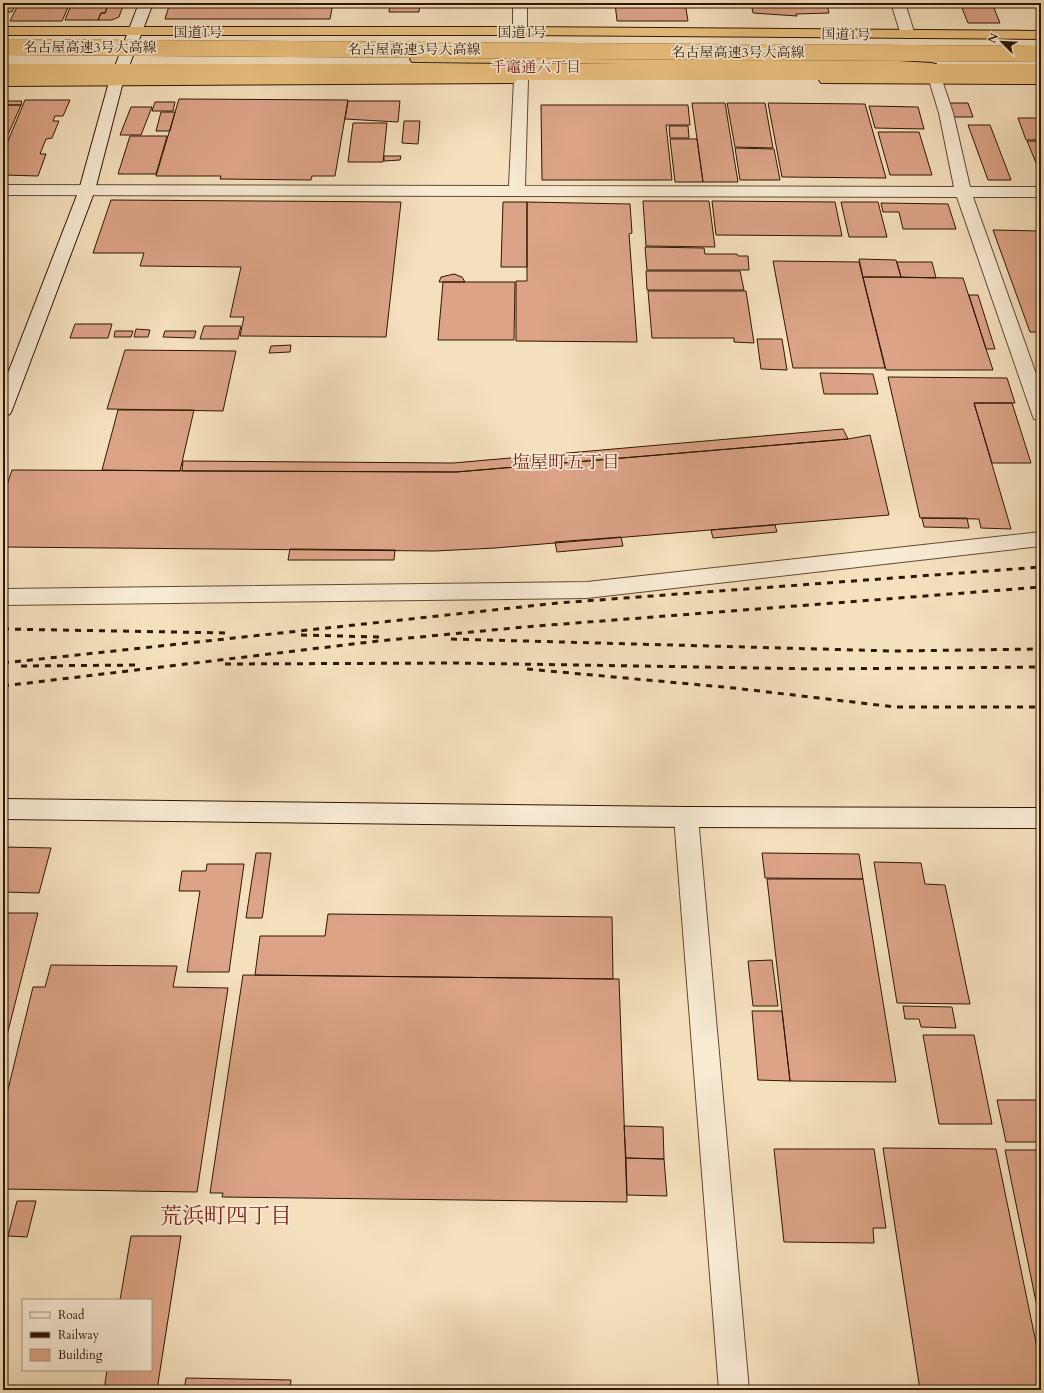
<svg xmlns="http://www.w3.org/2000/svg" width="1044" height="1393" font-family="Cardo,'Noto Serif JP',serif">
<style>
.building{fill:#dca387;stroke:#2e1701}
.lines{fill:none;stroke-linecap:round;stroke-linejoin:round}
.street-casing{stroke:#604930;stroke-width:2}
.secondary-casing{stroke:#2e1701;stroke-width:2}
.highway-casing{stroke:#2e1701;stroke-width:2}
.street{fill:#f8ebd4;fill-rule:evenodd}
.secondary{fill:#f8ebd4;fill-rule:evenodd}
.highway{fill:#eac07e;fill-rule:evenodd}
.rail{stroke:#2e1701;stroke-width:3;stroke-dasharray:6 6;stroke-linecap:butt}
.highway-bridge-casing{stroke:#2e1701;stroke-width:16;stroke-linecap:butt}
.highway-bridge{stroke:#eac07e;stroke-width:16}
.labels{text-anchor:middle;stroke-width:3.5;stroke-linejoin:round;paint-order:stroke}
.far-street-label{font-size:14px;fill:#2e1701;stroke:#f8ebd4}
.far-neighbourhood-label{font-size:15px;fill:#7a1f14;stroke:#f8ebd4}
.neighbourhood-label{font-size:18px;fill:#7a1f14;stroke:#f8ebd4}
.near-neighbourhood-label{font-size:22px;fill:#7a1f14;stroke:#f8ebd4}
</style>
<rect width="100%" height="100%" fill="#f5e0bd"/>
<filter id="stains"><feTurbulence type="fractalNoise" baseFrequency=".005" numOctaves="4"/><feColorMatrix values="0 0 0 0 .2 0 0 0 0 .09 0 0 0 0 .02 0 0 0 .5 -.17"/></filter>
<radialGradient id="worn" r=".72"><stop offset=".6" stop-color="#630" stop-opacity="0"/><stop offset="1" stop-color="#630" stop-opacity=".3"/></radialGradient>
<path class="building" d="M3 3H16L12 12H3Z
M19 3H70L62 21H10Z
M72 3H109L105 13H101L98 20H65Z
M109 3H124L119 17 112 20H98L101 13H105Z
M170 3H333L330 19H165Z
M390 3H420L419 12H389Z
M424 3H506V7H424Z
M615 3H685L688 21H617Z
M751 3 827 4 829 13 796 14 797 16 753 13Z
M960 3H992L1000 23H968Z
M179 99 348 100 335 176H312L311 180 220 179 221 176H156Z
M25 100H70L63 116H55L53 121H59L52 138 46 139 40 154H46L38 176 3 175V153Z
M3 101H22L21 105H3Z
M348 101H400L398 122 345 119Z
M155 102H175L173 111H152Z
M692 103H725L738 182H703Z
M727 103H765L773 148 735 147Z
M768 103 865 104 886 178 782 177Z
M949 103H968L973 117H953Z
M3 105H21L3 146Z
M541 105H688L690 125H666L672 180H542Z
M869 106 918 107 924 129 875 128Z
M131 107H152L141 135H120Z
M161 112H175L170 131H156Z
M1018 118H1041V140H1026Z
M404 121H420L418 144 402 143Z
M353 123H387L383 162H348Z
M968 125H990L1011 180H988Z
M669 126H688L689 138H670Z
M878 132H919L932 175H890Z
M130 136H167L156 174H118Z
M670 139H697L703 182H675Z
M1027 141H1041V175Z
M735 148 774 149 780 180H740Z
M384 156H401L400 160 384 161Z
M111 200 401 202 386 337 240 336 244 317H230L241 267 140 266 144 253H93Z
M643 201H709L715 247 646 246Z
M712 201 835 202 842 236 716 235Z
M503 202H527V267H501Z
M527 202 630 204 632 233 629 234 637 342 516 341V281H527Z
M841 202H878L887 237H849Z
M881 203 948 204 956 229H903L899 212H883Z
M993 230 1041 231V332H1030Z
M645 247 704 248 705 254H737L738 256H748L749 270H647Z
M859 259 896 260 901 277H863Z
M773 261 859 262 885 368H793Z
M897 262H932L936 278 901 277Z
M646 271H740L744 290H647Z
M454 274 462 277 465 282H439L441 277Z
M863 277 963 278 993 370H886Z
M443 282H515L514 340H438Z
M648 291H746L754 343 734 342V338H652Z
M969 295H978L995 349H986Z
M75 324H112L108 338H70Z
M204 326H241L238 339H200Z
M136 329 150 330 148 337H134Z
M115 331H133L131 337H114Z
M165 331H196L194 338 163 337Z
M757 339H782L787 370 761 369Z
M291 345 290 352 269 353 271 346Z
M125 350 236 351 223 411 107 409Z
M820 373 873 374 878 394H824Z
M888 377 1007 378 1015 403H974L1011 529 981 528 979 519 920 518Z
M974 403H1012L1031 463H992Z
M118 410H194L180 471 102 470Z
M843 429 848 439 456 472 182 471 183 461 453 463Z
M870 435 889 515 495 548 435 551 3 547V497L12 470 456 472 848 439Z
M922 518H967L969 528 924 527Z
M775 525 777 532 713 538 711 530Z
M621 537 623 546 557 552 555 542Z
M290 549 395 550 394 560H288Z
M3 847 51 848 39 893 3 892Z
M256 853H271L263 913 262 918H246Z
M762 853 859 854 863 879 765 878Z
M874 862 921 863 925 884 945 885 970 1004 897 1003Z
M207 864H244L229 972H187L200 891H179L182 871H206Z
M767 879H863L896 1082 790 1081Z
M3 913H38L3 1051Z
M328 914 612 917 613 979 255 975 260 936H325Z
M772 960 778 1006H753L748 961Z
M51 965 177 966 173 987 228 988 197 1192 3 1189V1110L33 987H45Z
M243 975 619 979 627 1202 222 1197 223 1193H210Z
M903 1006 952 1007 956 1028 921 1027 919 1019H905Z
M752 1011H782L790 1081 758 1080Z
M923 1035H974L992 1124H939Z
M997 1100H1038L1041 1114V1142H1006Z
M624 1126 663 1127 664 1159 626 1158Z
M883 1148 996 1149 1041 1367V1390H920Z
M774 1149H874L886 1228H873L874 1243 784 1242Z
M1005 1150H1041V1326Z
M626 1158 664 1159 667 1196 627 1195Z
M17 1201H36L27 1237 8 1236Z
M131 1236H181L157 1390H104L107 1370H151V1300H120Z
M186 1378 291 1380 290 1390H184Z"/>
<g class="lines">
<g class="street-casing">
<path id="street" d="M513 3H527V31L525 34H515L513 31Z
M891 3H905L915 35 913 38H903L901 35Z
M521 75 526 76 528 79 525 186 954 187 939 113 929 80 931 77H941L953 113 970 187H1041V197H973L1041 388V420L1034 419 1032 414 957 197 3 195V185L509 186 514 79 516 76Z
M1041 532V546L587 598 3 605V589L587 582Z
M686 807 694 810 698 817 749 1390H719L674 817 678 810Z"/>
</g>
<g class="secondary-casing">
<path id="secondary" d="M139 3H153L123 82 95 190 12 410 10 414 3 416V386L79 190 109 82Z
M3 799 686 807 1041 808V828L686 827 3 819Z"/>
</g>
<g class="highway-casing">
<path id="highway" d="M3 27H520L1041 31V39L520 35H3Z
M417 55 850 58 931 63 936 64 938 67 936 70 931 71 850 66 412 62 410 59 412 56Z
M510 76 515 77 517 80 515 83 3 86V78Z
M826 76H1041V84L821 83 819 80 821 77Z"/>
</g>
<use href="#street" class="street"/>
<use href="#secondary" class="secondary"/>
<use href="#highway" class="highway"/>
<path class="rail" d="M3 629 229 633
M301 635 379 637
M451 639 892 651 1041 649
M3 663 558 603 1041 567
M225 664 457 663 818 669 1041 667
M21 666 139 665
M527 669 734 688 895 707H1041
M3 686 378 641 524 627 1041 587"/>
<g class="highway-bridge-casing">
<path id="highway-bridge" d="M3 47 1041 54
M3 72H1041"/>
</g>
<use href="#highway-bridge" class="highway-bridge"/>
</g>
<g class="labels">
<g class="far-street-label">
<text x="198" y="37">国道1号</text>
<text x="522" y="37">国道1号</text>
<text transform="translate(846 34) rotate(1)" y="5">国道1号</text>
<text x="90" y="52">名古屋高速3号大高線</text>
<text x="414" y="54">名古屋高速3号大高線</text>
<text x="738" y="57">名古屋高速3号大高線</text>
</g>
<g class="far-neighbourhood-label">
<text x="536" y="72">千竈通六丁目</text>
</g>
<g class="neighbourhood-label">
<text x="566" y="468">塩屋町五丁目</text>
</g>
<g class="near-neighbourhood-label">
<text x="226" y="1223">荒浜町四丁目</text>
</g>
</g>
<rect width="1044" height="1393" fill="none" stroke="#f5e0bd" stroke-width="16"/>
<rect x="4" y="4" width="1036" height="1385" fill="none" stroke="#2e1701" stroke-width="2"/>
<rect x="8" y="8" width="1028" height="1377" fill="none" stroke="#2e1701"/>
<rect x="22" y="1299" width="130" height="72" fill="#f8ebd4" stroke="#a79680"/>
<rect x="30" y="1312" width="20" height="6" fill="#f8ebd4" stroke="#a79680"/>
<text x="58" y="1319" font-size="12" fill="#2e1701">Road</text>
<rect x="30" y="1332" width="20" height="6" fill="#2e1701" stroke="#a79680"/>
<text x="58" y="1339" font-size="12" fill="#2e1701">Railway</text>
<rect x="30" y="1349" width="20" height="12" fill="#dca387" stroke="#a79680"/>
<text x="58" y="1359" font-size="12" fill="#2e1701">Building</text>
<g transform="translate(1002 42) rotate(294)" stroke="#f8ebd4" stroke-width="3" paint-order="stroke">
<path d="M0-3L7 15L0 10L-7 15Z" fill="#2e1701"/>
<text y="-6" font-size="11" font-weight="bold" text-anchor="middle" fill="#2e1701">N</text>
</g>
<rect width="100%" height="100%" filter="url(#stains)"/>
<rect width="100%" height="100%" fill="url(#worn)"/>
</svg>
